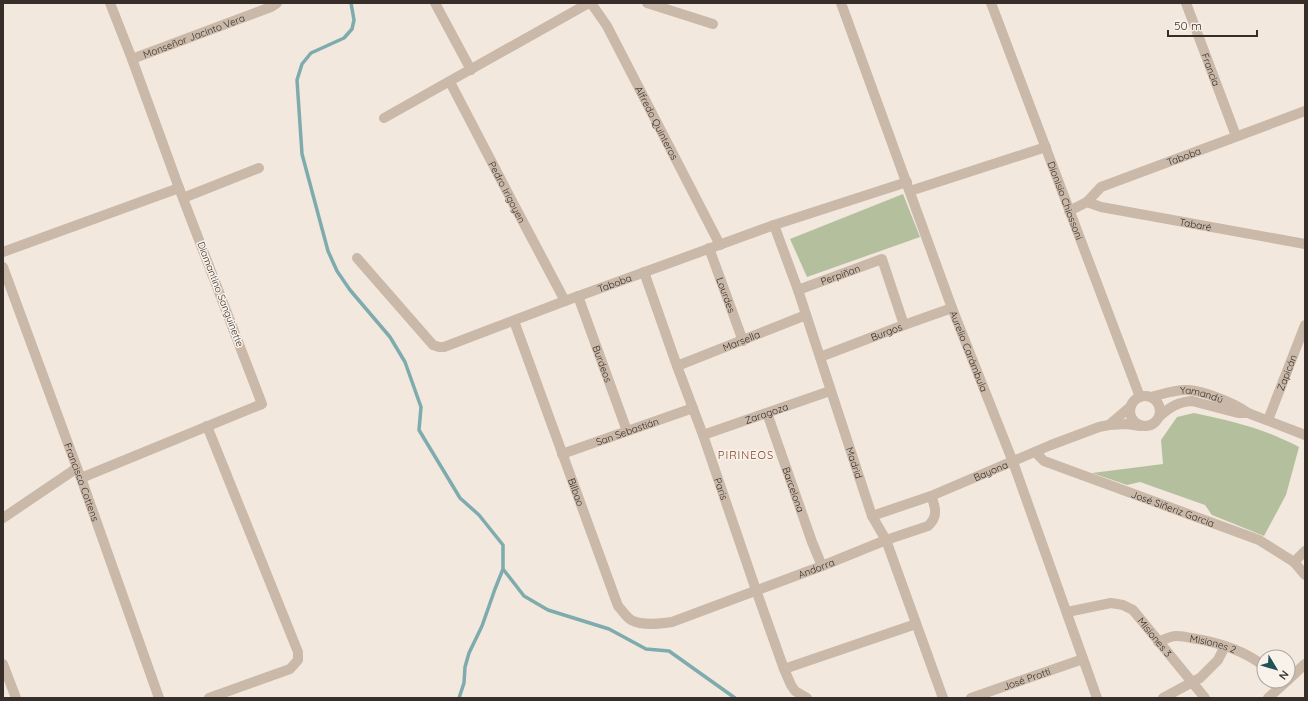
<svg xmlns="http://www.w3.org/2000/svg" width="1308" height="701" font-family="Quicksand,sans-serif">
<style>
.green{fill:#b4c09d}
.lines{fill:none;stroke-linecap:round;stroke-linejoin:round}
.stream{stroke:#7dabae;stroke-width:3.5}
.minor{stroke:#cab8a9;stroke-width:10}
.labels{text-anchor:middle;stroke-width:3;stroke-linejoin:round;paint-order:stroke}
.street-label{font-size:10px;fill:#372e29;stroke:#f9f2ea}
.neighbourhood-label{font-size:11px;letter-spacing:1px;fill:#843c24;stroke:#f9f2ea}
</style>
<rect width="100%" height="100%" fill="#f2e8dd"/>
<path class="green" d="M903 194 920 237 807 277 790 239Z
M1194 413C1232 421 1266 429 1299 447L1286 495 1264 536 1212 515 1205 505 1140 482 1127 485 1092 473 1163 464 1161 440 1177 417Z"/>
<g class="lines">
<path class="stream" d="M351 3 354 20 352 29 344 38 311 53 302 64 297 80 302 154 328 251 337 271 350 290 390 337 405 362 421 407 419 430 460 498 479 515 503 545V569L524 596 548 610 609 629 646 649 669 651 735 698
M459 698 464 683 465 667 469 653 482 626 495 589 503 569"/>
<g class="minor">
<path d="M435 3 471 70"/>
<path id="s1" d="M591 3 607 26 720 245"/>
<path d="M647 3 713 24"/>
<path id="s2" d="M841 3 952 308 1013 462 1097 698"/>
<path id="s3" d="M991 3 1140 397"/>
<path id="s4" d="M1186 3 1236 136"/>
<path id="s5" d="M132 59 271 7 277 3"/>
<path id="s6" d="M450 82 512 201 565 301"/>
<path d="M384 118 589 3"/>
<path d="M910 191 1046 147"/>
<path d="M183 198 259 168"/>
<path id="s7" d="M1087 202 1101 207 1305 244"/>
<path id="s8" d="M1069 211 1087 202 1101 187 1305 111"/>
<path id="s9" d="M774 225 798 290 872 516 886 540 943 698"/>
<path id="s10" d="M709 248 743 341"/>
<path d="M3 252 179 188"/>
<path id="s11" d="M357 258 433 345 439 347H444L565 301 774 225 907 182"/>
<path id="s12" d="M3 267 77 468 81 478 159 698"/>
<path id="s13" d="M644 272 677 366 703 435 756 590 784 669 791 685 795 691 807 698"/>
<path id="s14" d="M798 290 882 259 904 325"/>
<path id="s15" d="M578 296 627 431"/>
<path id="s16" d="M514 321 618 606C622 610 626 617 631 620 643 626 659 624 672 622L822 566 886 540 928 526C938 517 936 508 931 496"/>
<path id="s17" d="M820 357 904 325 952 308"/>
<path id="s18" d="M677 366 806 315"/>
<circle cx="1145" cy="411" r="15"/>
<path id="s19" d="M1151 397C1163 394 1176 389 1188 390 1204 391 1235 403 1248 413L1305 435"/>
<path id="s20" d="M767 413 812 542 822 566"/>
<path d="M1160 416C1170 407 1178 402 1192 401L1238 413H1248"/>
<path id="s21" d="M1268 420 1305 325"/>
<path d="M1109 425 1130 407"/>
<path d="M207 426 298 652V660L290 669 209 698"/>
<path id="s22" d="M703 435 830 391"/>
<path id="s23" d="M1035 452 1044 461 1259 540 1294 562 1305 575"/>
<path id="s24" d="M562 454 693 408"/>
<path d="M81 478 262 404 179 188 132 59 110 3"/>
<path id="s25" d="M872 516 931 496 1051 445 1099 427 1109 425 1127 424 1140 426"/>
<path d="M3 518 77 468"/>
<path d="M1294 562 1305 551"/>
<path id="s26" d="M1067 612 1111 603 1123 605 1133 610 1205 698"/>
<path id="s27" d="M1158 642C1163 640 1170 636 1176 636 1181 636 1187 637 1191 638 1218 642 1243 650 1264 666"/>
<path d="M3 664 16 698"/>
<path d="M784 669 916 624"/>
<path d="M1288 680 1305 664"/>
<path id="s28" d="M971 698 1083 659"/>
<path d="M1163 698 1200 678 1218 660 1225 646"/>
<path d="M1268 698 1287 681"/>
</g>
</g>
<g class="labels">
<g class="street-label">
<text dy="4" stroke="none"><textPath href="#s5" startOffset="66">Monseñor Jacinto Vera</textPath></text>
<text dy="4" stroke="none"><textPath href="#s4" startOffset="71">Francia</textPath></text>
<text dy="4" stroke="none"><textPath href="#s1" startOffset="137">Alfredo Quinteros</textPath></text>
<text dy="4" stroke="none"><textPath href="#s8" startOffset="129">Taboba</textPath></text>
<text dy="4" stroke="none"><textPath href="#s6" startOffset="124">Pedro Irigoyen</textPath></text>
<text dy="4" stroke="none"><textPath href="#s3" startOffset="211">Dionisio Chiossoni</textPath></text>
<text dy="4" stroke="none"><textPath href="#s7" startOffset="111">Tabaré</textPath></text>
<text dy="4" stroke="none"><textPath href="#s14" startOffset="45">Perpiñan</textPath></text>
<text dy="4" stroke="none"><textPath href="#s11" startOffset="309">Taboba</textPath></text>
<text transform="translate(221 294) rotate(69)" y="4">Diamantino Sanguinette</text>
<text dy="4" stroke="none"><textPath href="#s10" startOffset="50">Lourdes</textPath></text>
<text dy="4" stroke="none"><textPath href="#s17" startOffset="71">Burgos</textPath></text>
<text dy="4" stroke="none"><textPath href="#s18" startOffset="69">Marsella</textPath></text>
<text dy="4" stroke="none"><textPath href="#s2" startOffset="371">Aurelio Carámbula</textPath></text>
<text dy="4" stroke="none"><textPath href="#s15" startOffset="72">Burdeos</textPath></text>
<text dy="4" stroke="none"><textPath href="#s21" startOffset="51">Zapicán</textPath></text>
<text dy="4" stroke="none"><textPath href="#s19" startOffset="52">Yamandú</textPath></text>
<text dy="4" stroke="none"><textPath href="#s22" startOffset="67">Zaragoza</textPath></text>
<text dy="4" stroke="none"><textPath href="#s24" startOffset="69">San Sebastián</textPath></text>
<text dy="4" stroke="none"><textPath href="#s9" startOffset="251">Madrid</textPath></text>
<text dy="4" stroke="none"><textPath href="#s25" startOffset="127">Bayona</textPath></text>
<text dy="4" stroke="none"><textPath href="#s12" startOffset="229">Francisco Cottens</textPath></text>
<text dy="4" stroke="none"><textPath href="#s13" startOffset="230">París</textPath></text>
<text dy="4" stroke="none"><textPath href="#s20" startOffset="81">Barcelona</textPath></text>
<text dy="4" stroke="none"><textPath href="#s16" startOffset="182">Bilbao</textPath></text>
<text dy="4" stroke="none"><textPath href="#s23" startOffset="150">José Siñeriz Garcia</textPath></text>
<text dy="4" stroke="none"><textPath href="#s16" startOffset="518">Andorra</textPath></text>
<text dy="4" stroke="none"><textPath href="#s26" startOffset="103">Misiones 3</textPath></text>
<text dy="4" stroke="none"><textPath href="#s27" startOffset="57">Misiones 2</textPath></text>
<text dy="4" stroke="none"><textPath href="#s28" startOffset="59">José Protti</textPath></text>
</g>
<g class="neighbourhood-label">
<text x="746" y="459">PIRINEOS</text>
</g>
</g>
<rect width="1308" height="701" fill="none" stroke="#372e29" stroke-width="8"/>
<g transform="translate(1276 669) rotate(128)"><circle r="19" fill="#f9f2ea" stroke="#aba49d"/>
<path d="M0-3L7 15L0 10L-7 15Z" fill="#1f5357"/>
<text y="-6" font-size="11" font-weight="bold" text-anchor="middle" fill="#372e29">N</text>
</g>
<path d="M1168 30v6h89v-6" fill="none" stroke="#372e29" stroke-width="2"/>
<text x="1174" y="30" font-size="12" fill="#372e29" stroke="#f9f2ea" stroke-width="3" paint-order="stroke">50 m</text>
</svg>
